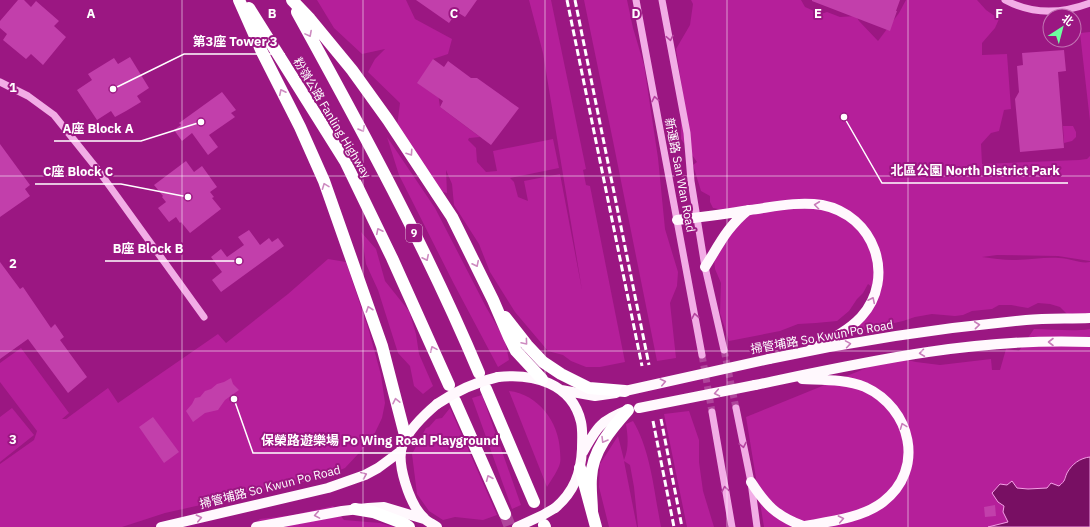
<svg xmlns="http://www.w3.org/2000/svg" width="1090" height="527" font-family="'IBM Plex Sans','Noto Sans SC',sans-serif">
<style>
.green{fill:#b51f9a}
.water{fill:#780f63;stroke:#f5a0e7}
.building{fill:#c23fab}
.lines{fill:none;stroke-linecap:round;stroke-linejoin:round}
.minor-tunnel{stroke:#af459b;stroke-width:7;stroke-dasharray:7 3.5;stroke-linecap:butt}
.highway-tunnel{stroke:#af459b;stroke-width:12;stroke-dasharray:12 6;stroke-linecap:butt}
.minor{stroke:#f2ade6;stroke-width:7}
.major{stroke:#fff8fd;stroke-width:10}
.highway{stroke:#fff;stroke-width:12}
.rail{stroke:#fff;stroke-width:3;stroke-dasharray:7 3;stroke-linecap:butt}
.major-bridge{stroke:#fff8fd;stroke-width:10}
.oneway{stroke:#cd8bc0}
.oneway2{stroke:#b544a0}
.oneway3{stroke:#c87cb9}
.grid{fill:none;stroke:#fff;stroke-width:1;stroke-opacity:0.55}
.labels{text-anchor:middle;stroke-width:4;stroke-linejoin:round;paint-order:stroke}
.shield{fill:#9b1782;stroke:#e1b9da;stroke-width:1}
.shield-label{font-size:11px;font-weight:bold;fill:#fff}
.street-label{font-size:12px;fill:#fff;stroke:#9b1782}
.grid-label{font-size:13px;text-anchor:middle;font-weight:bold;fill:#fff;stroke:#9b1782;stroke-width:4;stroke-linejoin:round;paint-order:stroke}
.leader{fill:none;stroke:#fff;stroke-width:1.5}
.callout-dot{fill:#fff;stroke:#9b1782;stroke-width:1.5}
.callout-label{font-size:13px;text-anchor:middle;font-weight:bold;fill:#fff;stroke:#9b1782;stroke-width:4;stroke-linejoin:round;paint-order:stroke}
</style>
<rect width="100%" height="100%" fill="#9b1782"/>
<path class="green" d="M317 0H406L415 19 452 39 448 54 433 59 440 107 480 137 469 138 468 140 476 148 477 162 486 172 497 171 493 151 553 139 559 168 510 178 514 182 518 197 528 201 524 181 560 174 582 290 543 53 529 0H551L586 169 583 170 586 185 590 186 625 362 600 367H586L571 361 563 355 548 351 515 312 490 272 479 244 454 205 452 184 446 170 447 193 434 190 396 133 400 103 368 72 375 59 385 49 362 54 334 28Z
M584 0H627L633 28 644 65 658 158 665 229 678 272 677 286 670 303 676 358 657 361 613 141Z
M691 0H801L805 7 821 14 827 12 840 17 856 16 859 21 878 41 899 13 906 0H977L986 10 999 19 995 28 982 43V55L1007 54 1011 109 1004 110 999 131 991 133 981 144 982 164 1079 160 1087 159 1090 156V261L1058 256 997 255 982 257C992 258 1003 260 1013 260 1029 260 1044 257 1059 258 1070 258 1080 264 1090 262V314H1067L1060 307 1050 304 1038 303 1028 308 1011 305H999L992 309 972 311 963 315 955 316 932 314 915 317 903 321 868 329 856 334 841 333 857 317 870 300 872 287 868 284 863 293 857 299 849 311 837 321 816 323 798 324 780 331 729 341 720 313 721 283 715 269 714 259C723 253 720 247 725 239 730 231 737 226 744 220L745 214 713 208 710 202V196L701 191 693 165 697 162 681 139V121L684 101 676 49 690 25 693 4Z
M1090 32V121L1080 33Z
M1063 126H1073L1076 132V137L1072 141 1064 143Z
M387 137 435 208 486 307 505 340 509 360 498 367 454 284 399 175Z
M361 232 376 249 385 281 409 311 416 334 419 354 433 386 423 394 414 386 410 366 398 353 378 290 366 264Z
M328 259 346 262 369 331 381 375 385 403 382 418 372 439 345 468 321 478 165 513 122 527H0V464L34 440 37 431 0 382V363L21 348 69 413 62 419H66L108 388 118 403 218 334 226 343 288 294Z
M1034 329C1053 329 1071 332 1090 329V527H764L746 417 864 369 890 356 916 362 940 365 991 359 992 370H1000L1006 349 1019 351Z
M509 391C538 394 559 422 560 451 560 455 561 459 560 463 559 469 550 482 547 487Z
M482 395 521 505 512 509 472 398Z
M12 408 34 435 0 462V417Z
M450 408 497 515 483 520 455 517 443 520 429 511 417 494 412 454 426 428 429 427 436 419 442 418Z
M689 411 699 440V462L703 491 714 527H687L664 414Z
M633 421C651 451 654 492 661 527H638L634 487 630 465 624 461 637 527H609L599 487 600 464 618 436 624 460C629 448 628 437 626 424Z
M333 506 344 520 380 523 394 527H250L260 519 293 515Z"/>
<path class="water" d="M1090 457V527H988L1008 522 1003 512 1004 506 998 502 992 493 1000 484 1007 485 1012 481 1017 488 1028 489 1047 488 1051 483 1059 486C1066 480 1064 480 1067 473 1072 464 1080 458 1090 457Z"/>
<path class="building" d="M18 0H24L31 7 36 1 59 21 54 26 66 37 43 65 31 54 26 59 3 40 7 34 0 28V21Z
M416 0H477L465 17 457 12 449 23Z
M812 0H900L896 11H897L890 31 812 1Z
M1064 50 1066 71 1058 72 1064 148 1020 152 1015 99 1019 92 1017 66 1023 65 1022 53Z
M130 57 149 88 137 96 141 102 126 111 115 117 111 111 97 120 77 90 92 80 88 74 114 58 118 64Z
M433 59 444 67 448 61 471 78H477L519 108 491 145 440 107 443 101 417 83Z
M222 92 236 110 231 113 235 117 209 135 218 147 208 155 192 133 182 141 174 130 181 125 179 123Z
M0 144 30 185 25 189 30 196 0 217Z
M186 161 194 172 202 166 217 187 210 192 214 197 212 198 221 209 190 233 181 222 180 223 176 217 169 222 158 208 166 202 162 197 163 196 154 185Z
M249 230 260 245 269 238 272 242 278 238 284 246 221 292 212 280 222 272 211 257 221 249 227 257 244 245 238 237Z
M0 262 20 289 23 287 51 328 55 324 64 337 60 340 87 377 68 393 28 339 0 359Z
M231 378 233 384 239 390 225 400 218 410 205 413 193 422 186 411 192 404 195 398 200 397 205 391 211 389 217 384 224 382Z
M153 417 179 452 164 463 139 427Z
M995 505 996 516 985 517 984 507Z"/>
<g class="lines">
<path class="minor-tunnel" d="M724 350 736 408
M702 355 712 412"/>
<path class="highway-tunnel" d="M505 514 510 527"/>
<path class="minor" d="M636 0 702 355
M662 0 687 133 691 181 705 267 724 350
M1005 0C1033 15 1061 14 1090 3
M0 82 28 96 54 115 98 170 204 317
M736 408 751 482 757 527
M712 412 732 527"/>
<path class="major" d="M677 220C702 217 726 214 750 210 773 207 798 201 822 205 874 215 897 277 861 317 847 332 827 341 810 350
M705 267C719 245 727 227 748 210
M769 359C854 341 940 328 1026 320 1047 318 1069 319 1090 318
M498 377C533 373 572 383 581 422 583 431 582 440 582 449 581 473 574 492 555 508
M755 385C865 362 977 337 1090 342
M561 390 595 396 616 393
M437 404C424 415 410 428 403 444 395 462 410 505 424 518 427 522 433 524 437 527
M583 452C597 427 600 421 628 410
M751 482C766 505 776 516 803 526
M161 527 328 488 365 475 378 468 401 451
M256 527 342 511 368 508 384 507 424 519
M799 527C825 522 861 519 883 502 926 469 911 408 865 387 846 379 822 380 802 379"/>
<path class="highway" d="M239 0 262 52 300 127 324 181 382 346 406 439
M292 0 310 19 352 70 388 120 452 217 493 300 509 337 516 351 542 379
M249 8 345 161 392 258 449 385
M297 12C362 130 427 249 479 373
M505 317 527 345 543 362 561 374 589 388 625 391
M486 389 534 502
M455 401 505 514
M580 468 596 527
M355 509 373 512 405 524 409 527
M592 512C592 501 590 489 591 478 592 451 611 429 628 410
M544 525 545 527"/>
<path class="rail" d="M567 0 642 366
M575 0 649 365
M661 419 682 527
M653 421 674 527"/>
<path class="major-bridge" d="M625 391 769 359
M437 404C456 391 476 382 498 377
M639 408 755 385
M517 527 543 515 555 508"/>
</g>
<defs><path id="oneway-chevron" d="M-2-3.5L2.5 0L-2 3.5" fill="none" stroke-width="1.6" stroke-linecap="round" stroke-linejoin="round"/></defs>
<g class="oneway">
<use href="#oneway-chevron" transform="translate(309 34) rotate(62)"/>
<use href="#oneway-chevron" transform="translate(282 92) rotate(-116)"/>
<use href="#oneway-chevron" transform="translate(362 129) rotate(60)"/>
<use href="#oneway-chevron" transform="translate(410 153) rotate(56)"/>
<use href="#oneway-chevron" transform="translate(325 186) rotate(-111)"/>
<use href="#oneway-chevron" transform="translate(379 231) rotate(-116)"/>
<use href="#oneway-chevron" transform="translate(426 258) rotate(64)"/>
<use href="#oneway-chevron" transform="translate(476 264) rotate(64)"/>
<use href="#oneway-chevron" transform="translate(369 309) rotate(-109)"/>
<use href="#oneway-chevron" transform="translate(525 342) rotate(50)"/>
<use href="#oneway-chevron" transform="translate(433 349) rotate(-114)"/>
<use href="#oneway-chevron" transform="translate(396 401) rotate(-102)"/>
<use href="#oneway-chevron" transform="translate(604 440) rotate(121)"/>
<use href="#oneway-chevron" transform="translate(489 478) rotate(-113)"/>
</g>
<g class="oneway2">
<use href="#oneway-chevron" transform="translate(670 38) rotate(79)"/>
<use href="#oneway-chevron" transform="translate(655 99) rotate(-101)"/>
<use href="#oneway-chevron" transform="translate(695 316) rotate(-100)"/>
<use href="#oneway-chevron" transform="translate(743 445) rotate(78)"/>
<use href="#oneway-chevron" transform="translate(725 489) rotate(-100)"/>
</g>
<g class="oneway3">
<use href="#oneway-chevron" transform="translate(817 205) rotate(-173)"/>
<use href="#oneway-chevron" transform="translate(872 300) rotate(-64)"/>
<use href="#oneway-chevron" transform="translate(977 325) rotate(-6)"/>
<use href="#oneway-chevron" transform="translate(1051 342) rotate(180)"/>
<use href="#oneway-chevron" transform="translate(848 344) rotate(-9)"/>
<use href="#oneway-chevron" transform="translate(922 353) rotate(172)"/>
<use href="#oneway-chevron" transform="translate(663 382) rotate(-13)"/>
<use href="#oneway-chevron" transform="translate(717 393) rotate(169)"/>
<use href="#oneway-chevron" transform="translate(903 426) rotate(-111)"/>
<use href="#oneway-chevron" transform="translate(364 475) rotate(-22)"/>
<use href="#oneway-chevron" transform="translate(317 515) rotate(170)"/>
<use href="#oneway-chevron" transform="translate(199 518) rotate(-13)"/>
<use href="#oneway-chevron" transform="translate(841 519) rotate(-11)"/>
</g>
<path class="grid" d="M182 0V527M363 0V527M545 0V527M727 0V527M908 0V527M0 176H1090M0 351H1090"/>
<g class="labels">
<rect class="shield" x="406" y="224" width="16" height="18" rx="3"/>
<g class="shield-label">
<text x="414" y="237">9</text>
</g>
<g class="street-label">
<text transform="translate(332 118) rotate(59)" y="4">粉嶺公路 Fanling Highway</text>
<text transform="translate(680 175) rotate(79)" y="4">新運路 San Wan Road</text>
<text transform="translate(822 337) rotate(-10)" y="4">掃管埔路 So Kwun Po Road</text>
<text transform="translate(270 487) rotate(-14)" y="4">掃管埔路 So Kwun Po Road</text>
</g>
</g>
<g class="grid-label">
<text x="91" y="18">A</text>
<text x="272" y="18">B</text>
<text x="454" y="18">C</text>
<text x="636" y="18">D</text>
<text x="818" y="18">E</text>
<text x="999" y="18">F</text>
<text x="13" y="92">1</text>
<text x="13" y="268">2</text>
<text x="13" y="444">3</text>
</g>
<path class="leader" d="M113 89L184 54H285M201 122L141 141H54M844 117L882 183H1068M188 197L121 184H35M239 261L191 261H105M234 399L253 453H507"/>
<g class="callout-dot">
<circle cx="113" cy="89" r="4"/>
<circle cx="201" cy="122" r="4"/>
<circle cx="844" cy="117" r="4"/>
<circle cx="188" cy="197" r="4"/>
<circle cx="239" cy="261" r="4"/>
<circle cx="234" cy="399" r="4"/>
</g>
<g class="callout-label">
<text x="235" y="46">第3座 Tower 3</text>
<text x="98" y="133">A座 Block A</text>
<text x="975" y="175">北區公園 North District Park</text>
<text x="78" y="176">C座 Block C</text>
<text x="148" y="253">B座 Block B</text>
<text x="380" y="445">保榮路遊樂場 Po Wing Road Playground</text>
</g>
<g transform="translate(1062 28) rotate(36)"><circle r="19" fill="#9b1782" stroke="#c374b4"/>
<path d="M0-3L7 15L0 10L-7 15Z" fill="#6eff9f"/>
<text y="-6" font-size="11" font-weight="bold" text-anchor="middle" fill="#ffffff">北</text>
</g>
</svg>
